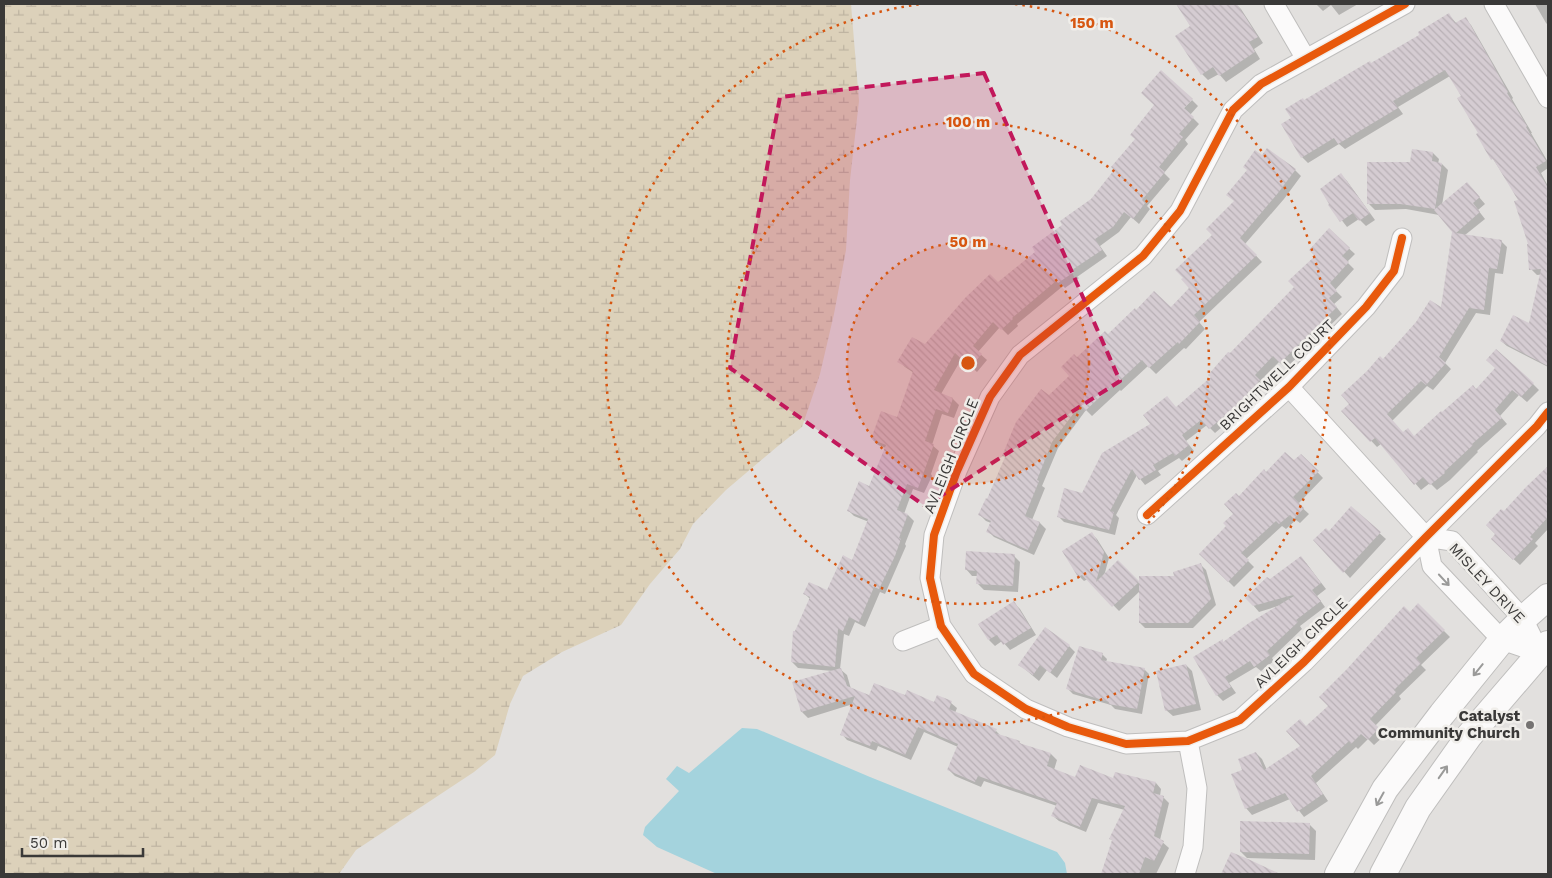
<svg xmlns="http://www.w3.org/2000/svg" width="1552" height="878" font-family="'Work Sans',sans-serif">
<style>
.wetland{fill:url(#wetland-marsh)}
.water{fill:#a4d3dd}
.shadow{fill:#0003}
.building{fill:url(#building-back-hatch)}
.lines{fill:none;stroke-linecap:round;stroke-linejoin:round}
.minor-casing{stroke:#bfbebd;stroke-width:21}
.secondary-casing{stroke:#bfbebd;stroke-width:28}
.minor{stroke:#fbfafa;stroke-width:19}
.secondary{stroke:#fbfafa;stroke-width:26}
.cycleway-casing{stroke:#f0eeea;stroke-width:11}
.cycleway{stroke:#e8590c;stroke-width:8}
.oneway{stroke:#9a9a99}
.marked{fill:#c2185b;fill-opacity:0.2;stroke:#c2185b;stroke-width:4;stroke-dasharray:10 6;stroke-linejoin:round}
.ring{fill:none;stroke:#d75610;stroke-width:2.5;stroke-dasharray:2.5 5}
.poi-dot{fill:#757372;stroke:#f0eeea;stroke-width:2}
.labels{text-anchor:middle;stroke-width:5;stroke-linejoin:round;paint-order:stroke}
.street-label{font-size:15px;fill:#3a3938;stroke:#f0eeea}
.poi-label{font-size:15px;font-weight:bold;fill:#3a3938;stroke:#f0eeea;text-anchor:end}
.centre{fill:#d75610;stroke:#f0eeea;stroke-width:2.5}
.ring-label{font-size:15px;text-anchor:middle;font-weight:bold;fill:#d75610;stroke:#f0eeea;stroke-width:5;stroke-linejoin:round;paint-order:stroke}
</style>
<defs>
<pattern id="wetland-marsh" width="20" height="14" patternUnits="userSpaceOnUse" patternTransform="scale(1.25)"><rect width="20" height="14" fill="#dcd1ba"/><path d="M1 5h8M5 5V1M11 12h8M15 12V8" fill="none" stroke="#beb4a1"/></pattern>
<pattern id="building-back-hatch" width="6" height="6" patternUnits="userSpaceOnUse" patternTransform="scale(1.25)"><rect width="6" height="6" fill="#d5ccd2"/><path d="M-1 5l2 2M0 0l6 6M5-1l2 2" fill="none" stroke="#b8b0b5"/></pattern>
</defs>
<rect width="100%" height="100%" fill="#e2e0de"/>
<path class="wetland" d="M4 4H851L859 101 850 180 846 250 834 314 820 374 802 427 778 446 726 490 693 524 680 549 650 584 621 625 562 652 523 676 510 704 495 755 474 772 356 850 339 874H4Z"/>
<path class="water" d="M742 728 757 729 870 777 1057 852 1065 863 1067 874H717L657 847 643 835 645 827 679 791 666 779 677 766 689 773Z"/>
<path class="shadow" d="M1178 4H1223L1226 9 1236 4 1241 9 1263 43 1254 49 1260 59 1226 82 1219 74 1208 80 1202 74 1191 27Z
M1316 4H1358L1339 15 1331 5 1323 11Z
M1535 4H1548V25L1546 23Z
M1449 15 1457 24 1465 19 1471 25 1513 98 1512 99 1532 133H1531L1548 162V168L1541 173 1548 186V274L1537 275 1531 269 1530 246 1520 201 1477 134 1479 133 1462 96 1450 76 1398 107 1403 114 1345 149 1339 144 1308 163 1302 157 1292 118 1304 101 1372 65 1421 35Z
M1192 100 1198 106 1190 115 1199 124 1185 140 1188 144 1164 173 1170 179 1147 206 1150 209 1139 224 1131 217 1119 232 1100 246 1107 256 1077 277 1079 278 1065 288 1063 286 1017 324 1018 326 1008 335 1000 327 978 352 987 360 977 372 962 358 941 394 953 399 959 405 954 418 942 414 932 445 939 451 931 474 932 476 924 493 913 489 904 514 908 515 914 521 905 544 906 546 885 594 880 592 865 627 855 622 849 636 844 634 840 669 847 675 851 689 870 696 906 697 935 704 951 703 957 708 955 713 996 731 1001 736 1019 742 1022 745 1051 754 1057 760 1054 770 1076 779 1156 783 1161 789 1160 796 1163 797 1169 803 1160 840 1169 848 1156 874H1102L1113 841 1111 839 1125 810 1098 803 1086 832 1059 821 1053 816 1057 806 984 781 981 787 955 776 949 770 958 747 924 732 911 760 878 746 876 751 847 740 842 734 853 704 808 718 802 712 833 671 798 668 792 662 810 599 805 594 828 592 853 562 869 522 854 516 848 510 870 487 886 448 878 445 872 439 898 418 914 373 905 367 899 361 925 346 1037 252 1092 200Z
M1413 150 1433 153 1439 159 1438 164H1442L1448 170 1442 205 1473 190 1485 204 1478 210 1485 219 1465 235 1501 241 1507 247 1503 274 1495 273 1490 315 1476 313 1445 363 1451 369 1433 390 1427 386 1392 421 1403 433 1415 437 1477 390 1533 384 1539 390 1527 402 1519 395 1500 416 1507 424 1477 451 1478 452 1450 480 1437 490 1430 483 1421 490 1381 444 1377 447 1343 411 1351 404 1383 361 1441 309 1454 232 1439 215 1406 209 1375 210 1369 204 1411 163Z
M1295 170 1301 176 1284 199 1245 244 1262 262 1199 322 1205 329 1186 349 1184 348 1156 374 1148 366 1121 391 1120 390 1092 416 1086 410 1058 448 1042 486 1045 488 1032 520 1040 523 1046 529 1034 555 994 537 988 531 991 523 986 521 980 515 1049 396 1071 376 1077 359 1108 336 1171 309Z
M1341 175 1347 181 1375 220 1366 226 1359 219 1347 227 1330 205Z
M1329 230 1355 254 1347 262 1354 269 1335 290 1342 297 1334 304 1342 314 1286 368 1279 362 1260 381 1265 386 1248 405 1215 433 1207 425 1186 441 1194 451 1182 461 1179 458 1158 471 1161 475 1145 485 1137 475 1116 515 1119 518 1115 535 1064 522 1059 517 1212 378 1230 355 1296 287 1317 257Z
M1540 282 1548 284V367L1507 346 1501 341 1530 325Z
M1301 455 1323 478 1298 504 1309 514 1300 523 1296 520 1286 529 1282 526 1246 559 1254 567 1234 587 1201 554 1228 526 1234 514 1239 497 1266 473 1294 462Z
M1548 467V529L1535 543 1538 546 1520 565 1492 539 1497 534 1504 513Z
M1351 508 1386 539 1350 578 1315 540 1329 533Z
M1092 534 1097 539 1109 558 1104 576 1118 562 1140 584 1176 578 1201 565 1206 570 1216 605 1193 628H1145L1140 623V591L1119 611 1088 579 1084 581 1079 576Z
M1014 556 1020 562 1018 592 984 590 978 584V576H972L966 569Z
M1306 563 1326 589 1317 596 1325 607 1300 626 1302 629 1272 658 1274 661 1261 671 1256 667 1229 683 1236 693 1223 701 1217 695 1222 641 1224 643 1278 606 1259 612 1247 598 1270 581Z
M1014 603 1020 609 1036 635 1010 650 1002 641 995 646 989 640Z
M1418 605 1450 637 1421 665 1426 670 1399 696 1401 699 1375 726 1385 735 1374 745 1368 739 1358 749 1356 747 1316 783 1328 801 1304 817 1290 799 1252 815 1246 808 1244 771 1256 753 1262 759 1267 770 1302 747 1307 727 1329 706Z
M1069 646 1075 652 1057 678 1047 670 1039 681 1020 665Z
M1102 654 1107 659 1106 662 1144 669 1149 674 1142 714 1115 709 1111 705 1073 694 1068 689Z
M1186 665 1192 671 1201 710 1173 716 1166 710Z
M1310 825 1316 831 1315 860 1247 858 1241 852Z"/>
<path class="building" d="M1176 4H1237L1258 37 1249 42 1255 52 1219 76 1213 67 1201 75 1175 36 1190 26Z
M1449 13 1455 23 1466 17 1508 92 1507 93 1527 126 1526 127 1546 161 1536 167 1548 188V366L1500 341 1513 315 1529 323 1541 269 1529 270 1527 244H1528L1514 201 1518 200 1493 159 1491 160 1476 134 1478 133 1457 98 1461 96 1445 70 1393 101 1398 108 1338 144 1334 138 1301 158 1281 124 1291 118 1285 109 1303 98 1304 100 1370 61 1371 63 1419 35 1418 32Z
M1161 70 1193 99 1184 108 1194 117 1179 134 1183 137 1159 167 1165 172 1142 200 1145 203 1133 219 1124 212 1113 227 1095 239 1102 250 1072 270 1074 272 1058 283 1056 281 1012 318 1013 319 1001 330 993 322 973 346 982 354 970 367 955 353 934 390 953 398 948 413 936 409 925 441 934 444 918 488 907 484 897 510 908 514 899 538 901 539 895 556 879 589 874 587 859 622 849 617 843 631 838 629 835 667 791 662 793 631H795L810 597 803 594 809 582 827 590 843 555 852 560 868 519 847 511 859 481 869 486 886 445 871 439 881 411 897 417 913 371 897 362 912 337 925 344 965 298 990 274 998 282 1035 252 1032 247 1062 225 1060 221 1091 199 1114 170 1111 167 1135 139 1130 135 1154 105 1141 93Z
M1267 148 1296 169 1278 193 1240 238 1257 255 1194 315 1200 322 1179 344 1178 342 1149 368 1142 360 1114 386 1113 385 1085 411 1080 405 1052 442 1037 480 1039 481 1025 516 1040 522 1028 550 986 532 991 521 978 515 986 498 987 499 1005 457 1002 456 1016 422 1041 389 1049 395 1069 376 1061 367 1074 354 1077 357 1105 331 1108 334 1135 308 1136 310 1154 291 1171 307 1189 288 1181 279 1183 278 1175 270 1212 235 1206 229 1234 201 1226 195 1247 170 1243 167 1255 150 1262 155Z
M1412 149 1433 152 1432 161 1442 163 1435 209 1467 182 1480 197 1473 203 1480 212 1456 233 1502 240 1497 269 1489 268 1484 310 1469 308 1439 357 1446 363 1426 385 1421 381 1387 414 1403 432 1408 428 1414 436 1441 411 1442 412 1473 385 1476 389 1495 368 1486 360 1496 349 1534 383 1521 397 1512 390 1495 410 1502 418 1472 444 1473 445 1444 472 1445 473 1430 485 1423 477 1414 485 1375 438 1370 442 1341 411 1349 404 1341 395 1367 371 1380 356 1383 359 1416 322 1430 300 1441 307 1452 232 1434 210 1435 209 1400 204H1367V162H1410Z
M1341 173 1370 213 1359 221 1353 213 1340 222 1328 205 1329 204 1320 189Z
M1329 228 1350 248 1342 256 1349 262 1330 283 1337 291 1329 298 1337 307 1280 363 1273 356 1255 375 1260 380 1243 400 1209 429 1201 420 1182 435 1189 445 1175 456 1173 453 1153 465 1156 470 1139 480 1132 469 1110 511 1114 512 1109 530 1057 517 1064 488 1082 493 1102 453 1150 424 1143 415 1167 396 1176 407 1211 377 1208 375 1228 352 1230 353 1294 287 1288 281 1315 256 1309 250Z
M1285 452 1294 460 1301 454 1319 471 1293 497 1304 508 1294 519 1290 515 1279 524 1276 521 1241 553 1249 560 1228 582 1199 554 1226 526 1223 523 1233 514 1224 504 1236 493 1239 496 1264 469 1266 472Z
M1548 466V517L1530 537 1533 539 1513 560 1491 539 1495 534 1486 525 1501 509 1504 511 1526 487Z
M1351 506 1381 532 1343 573 1313 540 1326 528 1329 531Z
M1092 532 1104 552 1096 582 1118 560 1139 581V576H1174L1173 572 1201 563 1211 599 1188 623H1139V582L1112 607 1082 575 1078 577 1062 551Z
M966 551 1015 554 1013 586 976 584 977 571 965 570Z
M1301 556 1321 583 1312 590 1321 601 1296 620 1298 622 1267 651 1270 655 1254 667 1250 661 1225 677 1231 687 1216 696 1193 657 1223 639V642L1249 623 1294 596 1293 595 1253 606 1245 598 1267 577 1270 579Z
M1014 601 1031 628 1003 645 997 635 988 640 978 624Z
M1418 603 1445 630 1416 658 1421 663 1394 690 1396 692 1370 719 1379 728 1368 740 1361 734 1351 744 1349 741 1311 776 1323 794 1297 812 1285 793 1245 809 1231 774 1242 770 1238 759 1256 752 1264 770 1300 746 1286 731 1300 719 1306 726 1328 706 1319 697 1347 669 1404 606 1410 612Z
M1045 627 1070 645 1050 673 1040 665 1033 675 1018 665Z
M1079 646 1103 653 1101 660 1145 668 1137 709 1108 704 1109 702 1066 689Z
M1186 664 1196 704 1165 711 1156 671Z
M841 668 847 686 869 695 874 683 905 695 907 690 934 702 937 695 952 701 949 709 997 729 995 733 1020 741 1019 743 1051 753 1047 766 1075 777 1080 765 1113 778 1115 772 1156 782 1153 793 1164 796 1154 836 1164 841 1154 861 1145 857 1139 874H1101L1112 840 1109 839 1125 806 1092 798 1080 827 1051 816 1057 803 978 776 975 782 947 770 958 744 918 727 905 755 872 741 870 746 840 735 855 696 801 712 792 682Z
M1240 821 1310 823 1309 854 1240 852Z
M1231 852 1248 859 1280 874H1221Z"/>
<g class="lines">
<g class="minor-casing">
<path id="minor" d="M1274 4 1306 59
M1405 4 1261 84 1233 110 1180 211 1143 256 1020 355 990 397 957 471 934 535 930 578 941 626 974 674 1026 709 1068 727 1126 744 1188 741 1240 720 1304 662 1426 537 1537 426 1548 412
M1494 4 1548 98
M1289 387 1426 537 1432 566 1502 640 1540 653
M1147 515 1289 387 1366 307 1394 271 1402 238
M1426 537 1452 541 1523 619 1540 653
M903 641 941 626
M1185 874 1193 847 1197 788 1188 741"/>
</g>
<g class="secondary-casing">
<path id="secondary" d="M1338 874 1385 789 1442 714 1502 640 1523 619 1548 597
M1383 874 1418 808 1469 736 1548 644"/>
</g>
<use href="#minor" class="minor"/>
<use href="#secondary" class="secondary"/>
<g class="cycleway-casing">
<path id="cycleway" d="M1405 4 1261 84 1233 110 1180 211 1143 256 1020 355 990 397 957 471 934 535 930 578 941 626 974 674 1026 709 1068 727 1126 744 1188 741 1240 720 1304 662 1426 537 1537 426 1548 412
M1147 515 1289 387 1366 307 1394 271 1402 238"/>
</g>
<use href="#cycleway" class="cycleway"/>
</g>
<defs><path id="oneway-shaft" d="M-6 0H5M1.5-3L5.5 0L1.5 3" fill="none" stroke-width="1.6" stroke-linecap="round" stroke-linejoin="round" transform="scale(1.25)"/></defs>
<g class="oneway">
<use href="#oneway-shaft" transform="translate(1444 580) rotate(47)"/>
<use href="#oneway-shaft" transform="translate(1478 670) rotate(129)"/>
<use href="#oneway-shaft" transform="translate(1443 772) rotate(-55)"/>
<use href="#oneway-shaft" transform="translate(1380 799) rotate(119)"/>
</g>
<path class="marked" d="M984 73 1120 381 925 506 730 368 780 97Z"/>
<circle cx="968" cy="363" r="121" fill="#d75610" fill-opacity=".12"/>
<g class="ring">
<circle cx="968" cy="363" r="121"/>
<circle cx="968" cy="363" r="241"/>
<path d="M1015 4A362 362 0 1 1 921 4"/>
</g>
<circle class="poi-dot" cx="1530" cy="725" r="5"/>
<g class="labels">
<g class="street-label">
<text transform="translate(1277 375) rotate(-44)" y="5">BRIGHTWELL COURT</text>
<text transform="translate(951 456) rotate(-68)" y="5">AVLEIGH CIRCLE</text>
<text transform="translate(1487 583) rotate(47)" y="5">MISLEY DRIVE</text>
<text transform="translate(1301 643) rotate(-44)" y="5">AVLEIGH CIRCLE</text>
</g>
<g class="poi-label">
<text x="1520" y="721">Catalyst<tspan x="1520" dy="17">Community Church</tspan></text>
</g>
</g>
<circle cx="968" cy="363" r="8" class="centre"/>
<g class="ring-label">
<text x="1092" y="28">150 m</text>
<text x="968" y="127">100 m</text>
<text x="968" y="247">50 m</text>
</g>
<rect width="1552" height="878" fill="none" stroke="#3a3938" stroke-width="10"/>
<path d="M22 848v8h121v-8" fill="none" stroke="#3a3938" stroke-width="2.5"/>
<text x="30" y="848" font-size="15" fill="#3a3938" stroke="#f0eeea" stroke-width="4" paint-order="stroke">50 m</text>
</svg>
